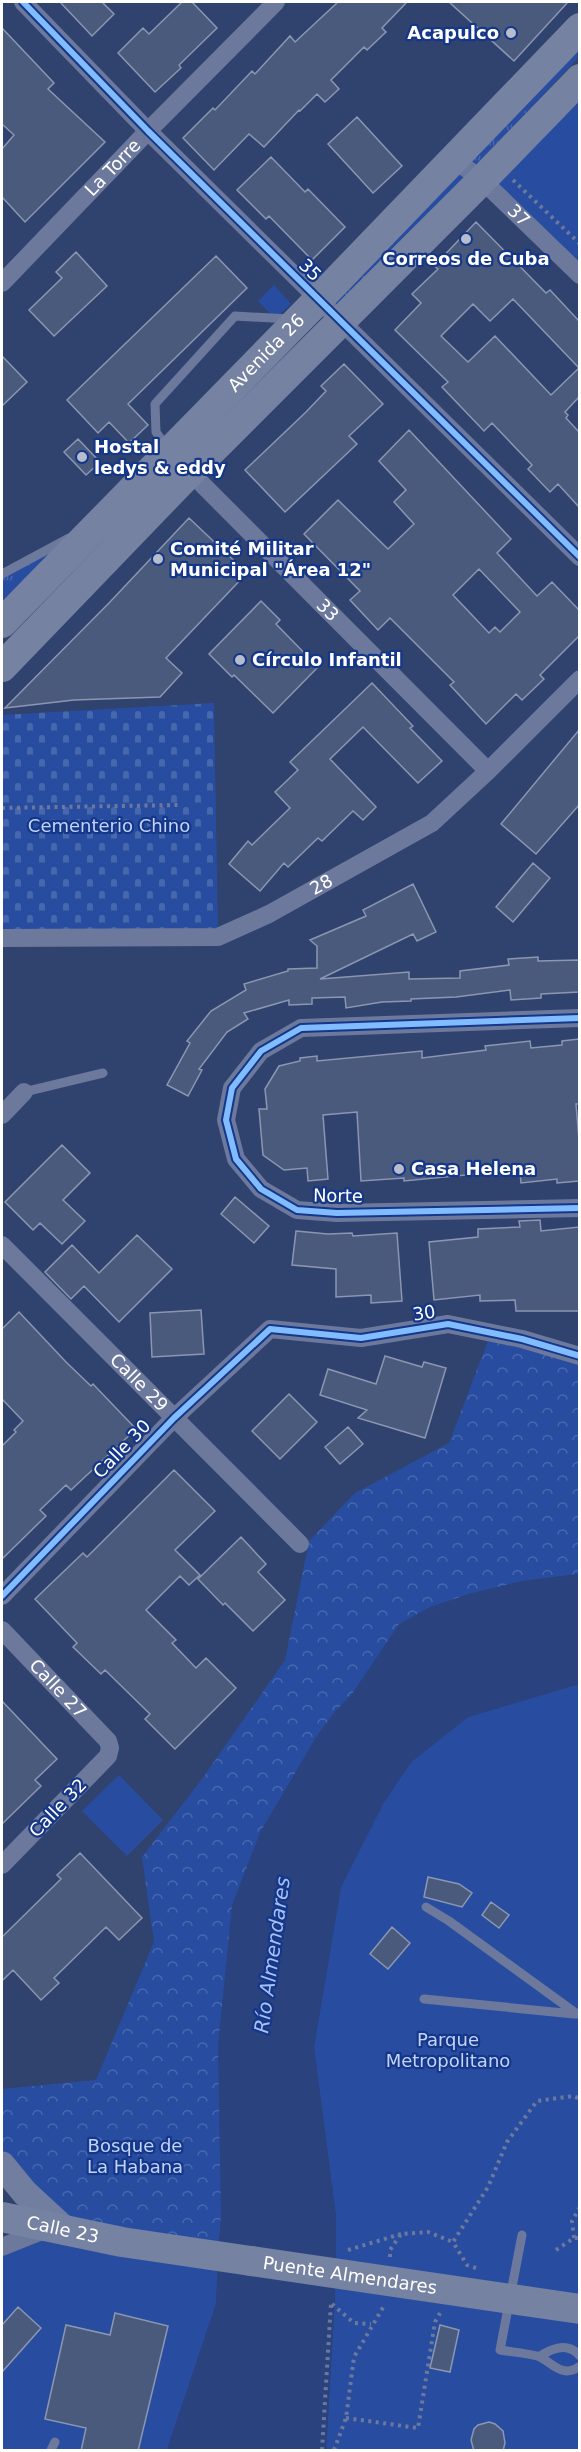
<svg xmlns="http://www.w3.org/2000/svg" width="581" height="2452" font-family="'DejaVu Sans',sans-serif">
<style>
.grass{fill:url(#grass-tufts)}
.forest{fill:url(#forest-crowns)}
.cemetery{fill:url(#cemetery-stones)}
.green{fill:#284da0}
.water{fill:#2a427e}
.building{fill:#4a5a7d;stroke:#8b96b1;stroke-width:1.5;fill-rule:evenodd}
.lines{fill:none;stroke-linecap:round;stroke-linejoin:round}
.path{stroke:#6c799c;stroke-width:4;stroke-dasharray:3 4.5;stroke-linecap:butt}
.service{stroke:#6c799c;stroke-width:9}
.minor{stroke:#6c799c;stroke-width:18}
.secondary{stroke:#727e9f;stroke-width:27}
.primary{stroke:#7682a1;stroke-width:30}
.primary-bridge{stroke:#7682a1;stroke-width:30}
.cycleway-casing{stroke:#153789;stroke-width:10}
.cycleway{stroke:#80bcff;stroke-width:6}
.poi-dot{fill:#b7bdcc;stroke:#153789;stroke-width:2}
.labels{text-anchor:middle;stroke-width:4.5;stroke-linejoin:round;paint-order:stroke}
.poi-label{font-size:18px;font-weight:bold;fill:#fff;stroke:#153789;text-anchor:start}
.street-label{font-size:18px;fill:#fff;stroke:#153789}
.park-label{font-size:18px;fill:#c2d4fb;stroke:#153789}
.water-label{font-size:20px;font-style:italic;fill:#a7c0f7;stroke:#153789}
</style>
<defs>
<pattern id="grass-tufts" width="24" height="20" patternUnits="userSpaceOnUse" patternTransform="scale(1.5)"><rect width="24" height="20" fill="#284da0"/><path d="M3 7l-1-3M5 7V3M7 7l1-3M15 17l-1-3M17 17v-4M19 17l1-3" fill="none" stroke="#4868ae"/></pattern>
<pattern id="forest-crowns" width="20" height="18" patternUnits="userSpaceOnUse" patternTransform="scale(1.5)"><rect width="20" height="18" fill="#284da0"/><path d="M2 6a3 3 0 1 1 6 0M12 15a3 3 0 1 1 6 0" fill="none" stroke="#4868ae"/></pattern>
<pattern id="cemetery-stones" width="16" height="16" patternUnits="userSpaceOnUse" patternTransform="scale(1.5)"><rect width="16" height="16" fill="#284da0"/><path d="M2 7V4a2 2 0 0 1 4 0v3zM10 15v-3a2 2 0 0 1 4 0v3z" fill="#4868ae"/></pattern>
</defs>
<rect width="100%" height="100%" fill="#30426e"/>
<path class="grass" d="M579 44V57L474 167 468 161Z
M457 171 464 178 337 309 331 303Z
M100 522 2 623V574Z"/>
<path class="forest" d="M491 1333 579 1357V1574L523 1581 469 1594 352 1694 334 1713 317 1736 260 1833 219 2239 122 2242 64 2229 2 2165V2089L96 2080 154 1942 142 1857 202 1779 285 1660 309 1541 355 1493 449 1443Z"/>
<path class="cemetery" d="M214 703 218 937H2V715Z"/>
<path class="green" d="M579 79V275L482 180Z
M274 285 291 304 275 319 258 301Z
M579 1684V2450H326L335 2297 336 2217 314 2047 341 1887 383 1804 411 1762 468 1717Z
M119 1775 163 1820 127 1856 82 1811Z
M52 2228 122 2242 219 2239 216 2304 167 2450H2V2247Z"/>
<path class="water" d="M579 1574V1684L468 1717 411 1762 383 1804 341 1887 314 2047 336 2217 335 2297 326 2450H167L216 2304 221 2213 218 2046 232 1905 260 1833 317 1736 334 1713 352 1694 399 1624 430 1607 469 1594 523 1581Z"/>
<path class="building" d="M60 2H102L114 14 92 36Z
M182 2H192L217 28 179 65 181 68 155 92 118 53 143 28 149 34Z
M338 2H407L382 28 386 32 367 50 364 47 331 80 339 89 325 102 317 94 300 111 299 110 264 147 249 134 214 170 183 138 213 108 215 110 252 71 255 74 290 36 295 42Z
M449 2H568L514 61Z
M2 28 54 83 48 89 105 142 25 222 2 197V149L14 135 2 124Z
M357 117 402 166 373 193 328 144Z
M271 157 305 192 308 189 345 227 312 260 269 216 266 219 237 190Z
M476 222 546 293 550 290 579 321V397L565 412 568 415 566 418 579 432V507L558 484 550 492 528 469 532 465 492 423 484 431 442 387 448 382 395 330 421 303 412 294 438 269 434 266ZM513 299 579 368 551 395 495 336 468 362 441 336 473 304 490 321Z
M76 252 107 286 54 336 29 310 62 278 56 272Z
M216 256 247 288 128 404 148 425 129 443 109 422 98 433 67 400Z
M2 356 27 382 2 406Z
M344 364 383 404 349 436 357 444 285 512 245 470 306 412 326 391 321 386Z
M409 430 511 539 497 553 537 596 552 582 579 610V636L540 675 544 679 522 700 516 694 486 724 450 685 454 682 390 618 378 630 350 600 360 591 304 534 338 500 388 549 414 524 394 502 406 490 379 461ZM479 569 520 612 500 632 495 627 489 633 453 595Z
M78 439 100 462 86 475 64 452Z
M189 518 247 573 166 658 182 673 160 697 74 700 5 708 109 603Z
M261 601 280 620 276 624 318 667 273 713 234 675 232 677 209 654Z
M372 683 413 726 410 728 442 761 418 783 363 727 330 759 376 807 363 820 353 811 322 841 318 838 288 867 284 863 260 891 229 864 248 841 252 845 290 808 275 792 298 770 290 762Z
M579 730V805L536 854 501 824Z
M533 863 550 878 513 922 496 907Z
M413 884 436 932 417 941 413 934 320 979 409 972V979L460 978V971L509 965 508 959 538 957V961L579 960V992L541 994V998L511 1000 510 990 456 997 411 999V1001L382 1002 346 1008 345 997 312 998V1004L289 1005V1000L244 1013 248 1019 227 1032 199 1069 202 1070 188 1096 167 1085 190 1043 187 1041 211 1011 246 990 244 984 288 971V969L317 968V946L310 940 366 916 363 910Z
M579 1039V1104H576L579 1140V1181L557 1183V1179L521 1183 520 1173 486 1176V1173L404 1181V1178L361 1181 357 1112 323 1115 328 1179 308 1181 307 1168 284 1170 263 1155 259 1109H267L265 1089 279 1066 300 1061V1058L317 1056V1061L422 1051V1058L486 1050 485 1046 530 1041 531 1048 562 1045V1041Z
M62 1145 90 1173 63 1200 85 1221 62 1244 40 1223 33 1230 5 1202Z
M235 1197 269 1226 254 1243 221 1214Z
M540 1220 541 1231 579 1227V1311H516L515 1300 480 1301V1295L434 1300 429 1242 478 1237V1229L520 1227 519 1221Z
M296 1231 328 1234 352 1233 353 1236 397 1233 402 1301 371 1303V1295L336 1297V1269L292 1265Z
M137 1235 172 1269 119 1322 84 1286 71 1299 45 1272 72 1245 99 1273Z
M201 1310 204 1354 152 1357 150 1313Z
M19 1312 66 1362 91 1386 93 1384 136 1429 71 1490 66 1485 40 1510 46 1516 2 1559V1446L16 1432 14 1430 23 1421 2 1399V1329Z
M385 1356 422 1367 424 1362 446 1368 425 1438 358 1418 367 1410 320 1395 328 1369 376 1384Z
M289 1394 317 1422 280 1459 252 1431Z
M348 1427 363 1444 340 1464 325 1447Z
M174 1470 215 1511 175 1550 200 1575 189 1585 180 1576 146 1610 176 1640 172 1643 196 1668 206 1658 236 1688 175 1749 145 1719 150 1714 105 1670 101 1674 73 1647 77 1643 35 1599 83 1553 87 1557Z
M241 1537 266 1564 258 1572 285 1600 253 1631 225 1603 223 1605 198 1579Z
M2 1701 57 1759 35 1780 41 1786 2 1824Z
M80 1853 142 1918 119 1940 106 1927 54 1978 59 1983 41 2000 13 1970 2 1981V1937L61 1879 57 1875Z
M428 1877 459 1884 472 1893 462 1907 424 1897Z
M491 1902 509 1915 499 1928 482 1915Z
M392 1927 410 1943 388 1969 370 1954Z
M18 2307 41 2328 2 2372V2325Z
M115 2313 168 2326 138 2451H81L86 2428 45 2419 66 2325 110 2335Z
M440 2325 459 2330 450 2372 430 2368Z
M489 2422 495 2424 503 2431 505 2443 503 2451H474L471 2440 474 2429 478 2425Z"/>
<g class="lines">
<path class="path" d="M513 180 580 244
M2 808 180 805
M574 2238 572 2221 580 2207
M348 2250 401 2234
M556 2250 574 2238H580
M390 2257V2250L401 2234 428 2232 453 2242
M476 2268 467 2265 453 2242 488 2187 507 2142 537 2101 573 2096 580 2099
M332 2304 354 2323 371 2324
M346 2418 418 2428 435 2322 440 2313
M322 2450 331 2303
M334 2450 346 2418 354 2357 385 2304"/>
<path class="service" d="M168 449 156 432 155 404 235 316 290 319
M2 574 69 538
M24 1092 103 1073
M426 1907 449 1921 577 2014
M424 1999 574 2014
M522 2235 500 2350C512 2352 525 2353 537 2356 551 2360 561 2380 580 2366
M540 2356C553 2348 568 2342 580 2356
M51 2450 55 2442"/>
<g class="minor">
<path d="M23 2 148 131 580 557"/>
<path id="s1" d="M454 159 482 180 580 275"/>
<path id="s2" d="M2 283 148 131 276 2"/>
<path id="s3" d="M185 467 488 771"/>
<path id="s4" d="M2 938 218 937 269 914 432 823 488 771 580 679"/>
<path d="M580 1018 301 1028 261 1051 232 1088 226 1120 236 1159 261 1189 297 1210 337 1213 580 1208"/>
<path d="M2 1115 24 1092"/>
<path id="s5" d="M2 1245 300 1544"/>
<path d="M2 1596 174 1418 270 1329 361 1338 448 1324 522 1339 580 1356"/>
<path id="s6" d="M2 1630 108 1741 110 1748 108 1756 2 1865"/>
<path d="M2 2247 47 2229"/>
</g>
<path class="secondary" d="M2 2165 25 2193 64 2229"/>
<g class="primary">
<path id="s7" d="M2 623 318 300 580 28"/>
<path d="M2 667 190 472 482 180 580 79"/>
<path id="s8" d="M2 2217 122 2242 251 2261"/>
</g>
<path class="primary-bridge" id="s9" d="M251 2261 580 2309"/>
<g class="cycleway-casing">
<path id="cycleway" d="M23 2 148 131 580 557
M580 1018 301 1028 261 1051 232 1088 226 1120 236 1159 261 1189 297 1210 337 1213 580 1208
M2 1596 174 1418 270 1329 361 1338 448 1324 522 1339 580 1356"/>
</g>
<use href="#cycleway" class="cycleway"/>
</g>
<g class="poi-dot">
<circle cx="511" cy="33" r="6"/>
<circle cx="466" cy="239" r="6"/>
<circle cx="82" cy="457" r="6"/>
<circle cx="158" cy="559" r="6"/>
<circle cx="240" cy="660" r="6"/>
<circle cx="399" cy="1169" r="6"/>
</g>
<g class="labels">
<g class="poi-label">
<text x="499" y="39" text-anchor="end">Acapulco</text>
<text x="466" y="265" text-anchor="middle">Correos de Cuba</text>
<text x="94" y="453">Hostal<tspan x="94" dy="21">ledys &amp; eddy</tspan></text>
<text x="170" y="555">Comité Militar<tspan x="170" dy="21">Municipal "Área 12"</tspan></text>
<text x="252" y="666">Círculo Infantil</text>
<text x="411" y="1175">Casa Helena</text>
</g>
<g class="street-label">
<text dy="6" stroke="none"><textPath href="#s2" startOffset="160">La Torre</textPath></text>
<text dy="6" stroke="none"><textPath href="#s1" startOffset="86">37</textPath></text>
<text transform="translate(310 270) rotate(45)" y="6">35</text>
<text dy="6" stroke="none"><textPath href="#s7" startOffset="378">Avenida 26</textPath></text>
<text dy="6" stroke="none"><textPath href="#s3" startOffset="202">33</textPath></text>
<text dy="6" stroke="none"><textPath href="#s4" startOffset="332">28</textPath></text>
<text transform="translate(338 1196) rotate(1)" y="6">Norte</text>
<text transform="translate(424 1313) rotate(-9)" y="6">30</text>
<text dy="6" stroke="none"><textPath href="#s5" startOffset="194">Calle 29</textPath></text>
<text transform="translate(122 1449) rotate(-46)" y="6">Calle 30</text>
<text dy="6" stroke="none"><textPath href="#s6" startOffset="81">Calle 27</textPath></text>
<text transform="translate(58 1808) rotate(-46)" y="6">Calle 32</text>
<text dy="6" stroke="none"><textPath href="#s8" startOffset="62">Calle 23</textPath></text>
<text dy="6" stroke="none"><textPath href="#s9" startOffset="100">Puente Almendares</textPath></text>
</g>
<g class="park-label">
<text x="109" y="832">Cementerio Chino</text>
<text x="448" y="2046">Parque<tspan x="448" dy="21">Metropolitano</tspan></text>
<text x="135" y="2152">Bosque de<tspan x="135" dy="21">La Habana</tspan></text>
</g>
<g class="water-label">
<text transform="translate(272 1955) rotate(-82)" y="7">Río Almendares</text>
</g>
</g>
<rect width="581" height="2452" fill="none" stroke="#ffffff" stroke-width="6"/>
</svg>
